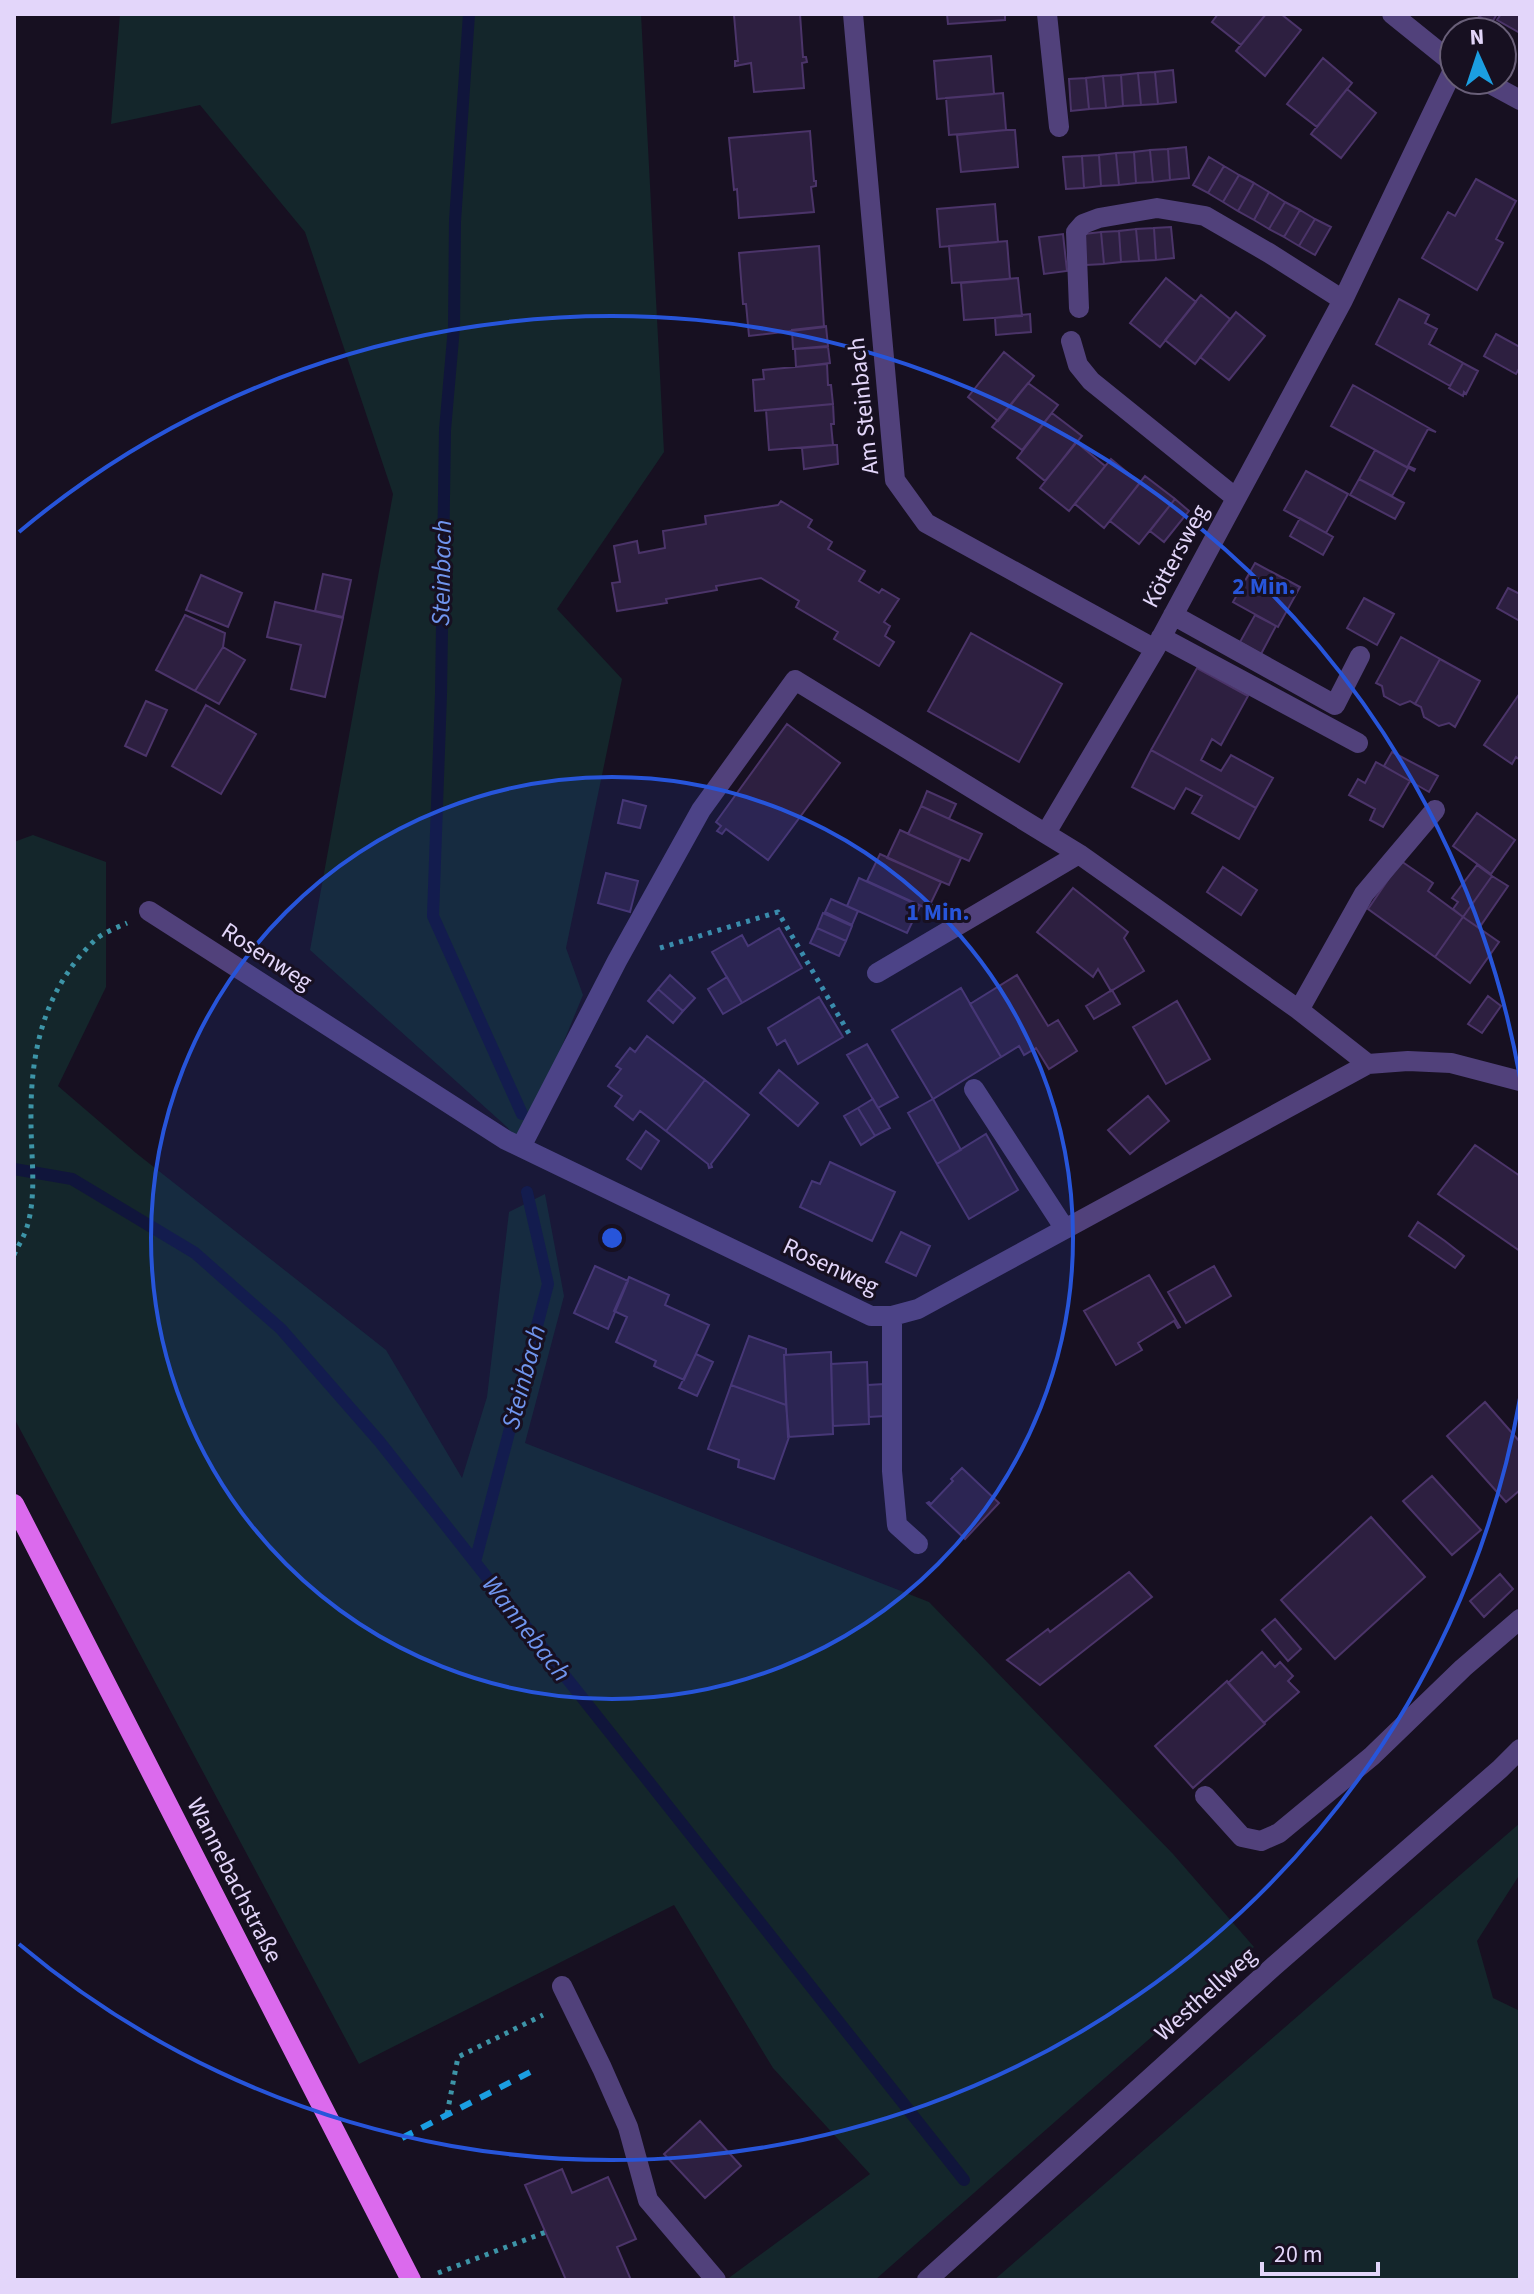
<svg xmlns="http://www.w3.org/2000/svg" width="1534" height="2294" font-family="'Source Sans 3',sans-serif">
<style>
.green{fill:#14262b}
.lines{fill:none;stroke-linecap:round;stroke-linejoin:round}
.stream{stroke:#10153b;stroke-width:12}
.building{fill:#2d1f40;stroke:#4b3469;stroke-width:2}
.path{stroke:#3d94a7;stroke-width:5;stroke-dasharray:4 6;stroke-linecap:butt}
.minor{stroke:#51417b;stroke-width:20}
.major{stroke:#db6aed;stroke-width:20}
.rail{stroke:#1b9ee1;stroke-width:6;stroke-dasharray:12 10;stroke-linecap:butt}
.ring{fill:none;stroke:#2755da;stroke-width:4}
.labels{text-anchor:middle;stroke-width:6;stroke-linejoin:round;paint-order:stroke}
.street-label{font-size:24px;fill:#e3d6fa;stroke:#171021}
.water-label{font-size:26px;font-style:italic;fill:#7095ee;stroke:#171021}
.centre{fill:#2755da;stroke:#171021;stroke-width:4}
.ring-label{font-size:24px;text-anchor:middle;font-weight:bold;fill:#2755da;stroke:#171021;stroke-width:6;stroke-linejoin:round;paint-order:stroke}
</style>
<rect width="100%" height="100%" fill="#171021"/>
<path class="green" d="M120 14H641L664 452 557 609 622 679 566 948 583 995 521 1145 507 1127 310 950 393 494 305 232 200 105 111 124Z
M33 835 106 862V987L58 1086 136 1153 386 1350 462 1478 487 1397 509 1212 545 1194 564 1296 525 1443 929 1602 1173 1854 1254 1947 875 2280H726L870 2174 773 2068 674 1905 359 2064 14 1418V842Z
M1520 1823V1874L1477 1941 1493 1998 1520 2011V2280H994Z"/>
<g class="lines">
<path class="stream" d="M469 14 455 221 454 327 445 430 441 694 433 916 522 1114
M14 1169 72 1179 195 1253 281 1329 379 1441 964 2180
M475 1562 548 1284 527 1192"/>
</g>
<path class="building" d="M753 14H800L803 57H806L807 62 802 63 804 88 754 92 751 63 735 66V61H738L734 15Z
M947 14H1005V20L948 24Z
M1266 14H1281L1301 30 1265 76 1236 51Z
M1266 14 1241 45 1212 22 1218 14Z
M1481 14H1497L1491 24 1479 16Z
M1501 14H1520V33L1497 20Z
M991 56 994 94 937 99 934 61Z
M1323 58 1352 83 1317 127 1287 104Z
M1173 70 1176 102 1158 104 1155 72Z
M1155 72 1158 104 1141 105 1138 73Z
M1138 73 1141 105 1123 106 1121 75Z
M1121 75 1123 106 1106 108 1103 76Z
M1103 76 1106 108 1089 109 1086 78Z
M1086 78 1089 109 1071 111 1069 79Z
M1347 89 1376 113 1341 158 1311 134Z
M1003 93 1006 130 949 135 946 98Z
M1006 130H1015L1018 167 961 172 957 135Z
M810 131 814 181H816V186L811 187 814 212 739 218 737 189 734 190 729 138Z
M1186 147 1189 178 1170 180 1168 149Z
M1168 149 1170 180 1153 182 1150 150Z
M1150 150 1153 182 1136 183 1134 152Z
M1134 152 1136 183 1119 185 1116 153Z
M1116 153 1119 185 1101 186 1099 155Z
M1099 155 1101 186 1084 188 1082 156Z
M1082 156 1084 188 1066 189 1063 157Z
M1209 157 1224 166 1208 193 1193 185Z
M1224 166 1239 175 1223 202 1208 193Z
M1239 175 1254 183 1238 211 1223 202Z
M1476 179 1516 201 1496 239 1503 243 1477 290 1422 258 1448 212 1455 216Z
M1254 183 1269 192 1254 220 1238 211Z
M1269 192 1285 202 1269 229 1254 220Z
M1285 202 1300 210 1284 237 1269 229Z
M995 204 998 242 940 247 937 209Z
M1300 210 1315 219 1299 246 1284 237Z
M1315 219 1331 227 1315 255 1299 246Z
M1171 227 1174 258 1156 260 1154 228Z
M1154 228 1156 260 1139 261 1136 229Z
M1136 229 1139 261 1121 262 1119 231Z
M1119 231 1121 262 1104 264 1101 232Z
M1101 232 1104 264 1086 265 1084 234Z
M1063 234 1067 271 1044 274 1039 237Z
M1007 241 1010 279 952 283 949 246Z
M819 246 824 327 749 336 746 304H743L739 253Z
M1018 278 1022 316 964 320 961 283Z
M1166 278 1196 302 1160 347 1130 323Z
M1201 295 1230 319 1195 364 1165 340Z
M1399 299 1429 315 1425 323 1437 329 1429 344 1463 363 1450 386 1376 344Z
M1236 312 1265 336 1229 380 1200 357Z
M1030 314 1031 332 996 335 995 318Z
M826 326 828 346 793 349 792 330Z
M1496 334 1520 347V367L1516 374 1484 356Z
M828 347 830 363 796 367 795 349Z
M1004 352 1034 376 998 421 968 397Z
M1463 363 1478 371 1466 394 1464 392 1463 396 1449 388Z
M827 364 828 385H831L833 404 755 411 753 380 764 379 763 370Z
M1028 383 1058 405 1022 450 992 427Z
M1353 385 1436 432 1428 429 1408 466 1415 469 1414 471 1331 426Z
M833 404 834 424H831L833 445 769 450 766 410Z
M1052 413 1082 436 1045 481 1017 458Z
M1076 442 1105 466 1069 511 1040 488Z
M833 445H837L838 464 804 469 802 448Z
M1375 450 1408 468 1392 496 1359 479Z
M1111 459 1140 483 1104 528 1075 504Z
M1306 471 1348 494 1326 533 1284 510Z
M1145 476 1175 499 1139 544 1110 521Z
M1359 479 1404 503 1395 519 1350 495Z
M1175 499 1189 511 1164 542 1150 531Z
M781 501 812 520 808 527 832 542 828 549 865 571 859 581 879 593 882 589 899 599 884 622 890 626 885 636 894 642 879 666 834 639 838 632 796 607 799 601 761 578 716 586 717 590 666 599 667 603 617 611 612 583 620 582 614 546 637 541 639 553 665 548 663 531 706 524 705 516 778 505Z
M1300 518 1333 537 1323 555 1290 536Z
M1255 563 1300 587 1278 627 1233 602Z
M323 574 351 580 343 617 315 611Z
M201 575 242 593 228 627 186 610Z
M1508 588 1520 594V621L1497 608Z
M1364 598 1394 614 1377 645 1347 628Z
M275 602 343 618 325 697 291 689 301 645 267 637Z
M185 615 225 633 223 647 195 691 156 670Z
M1255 615 1276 626 1261 654 1240 642Z
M971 633 1062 684 1019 762 928 711Z
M1401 637 1440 659 1415 704 1410 701 1400 705 1384 696 1382 686 1376 683Z
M223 647 245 660 219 704 195 691Z
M1440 659 1480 681 1455 727 1449 723 1439 726 1424 717 1421 707 1415 704Z
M1197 668 1248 696 1221 745 1212 739 1201 760 1221 771 1231 755 1273 778 1256 808 1151 750Z
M1520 693V760L1516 757 1512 764 1484 745Z
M146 701 167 710 146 756 125 746Z
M206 705 256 734 221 794 172 766Z
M787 724 840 763 768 860 726 829 722 834 717 831 721 826 716 822Z
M1151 750 1256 808 1239 839 1192 813 1202 796 1186 788 1174 809 1132 787Z
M1392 752 1438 776 1429 792 1384 766Z
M1376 762 1410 781 1383 827 1370 820 1375 809 1349 795 1358 779 1365 783Z
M927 791 956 804 949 819 921 806Z
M623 800 646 806 640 828 618 823Z
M921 806 982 834 969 861 908 834Z
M1477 813 1515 840 1491 874 1453 846Z
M900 830 961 858 949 885 887 858Z
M880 854 941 882 928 909 867 881Z
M1401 861 1433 883 1428 891 1463 917 1435 957 1368 909Z
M1477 865 1492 876 1463 917 1453 909 1458 902 1452 898Z
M1223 867 1257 890 1241 915 1207 892Z
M606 873 638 881 630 912 598 903Z
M1492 876 1508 886 1479 928 1463 917Z
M859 878 920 906 907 933 847 906Z
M1073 888 1128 932 1124 938 1144 971 1111 991 1098 969 1093 977 1037 932Z
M831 899 858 911 852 925 825 912Z
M823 913 852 926 846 941 817 928Z
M1463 917 1499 942 1470 983 1435 957Z
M779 928 802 968 742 1003 712 952 742 935 748 946Z
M817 928 846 941 839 956 810 943Z
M670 975 695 998 683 1011 658 989Z
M1017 975 1048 1026 1058 1020 1077 1051 1049 1069 1036 1048 1024 1055 1019 1046 1001 1057 970 1004Z
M727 977 742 1003 723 1014 708 989Z
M961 988 1001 1057 933 1099 892 1030Z
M658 989 683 1011 673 1023 648 1001Z
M1112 990 1120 1004 1094 1019 1086 1006Z
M1488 996 1501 1006 1482 1033 1468 1024Z
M819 997 843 1037 798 1064 785 1040 777 1045 768 1028Z
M1177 1001 1210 1059 1166 1084 1133 1027Z
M647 1036 705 1080 666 1131 640 1111 633 1120 615 1106 622 1096 608 1086 621 1069 616 1066 630 1048 635 1052Z
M867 1044 898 1097 878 1108 847 1055Z
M779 1070 818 1103 798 1126 760 1093Z
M705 1080 749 1115 711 1164 712 1167 709 1168 708 1164 666 1131Z
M1148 1096 1169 1121 1130 1154 1108 1130Z
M873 1099 890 1128 875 1136 858 1108Z
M933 1099 961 1150 937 1164 908 1113Z
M858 1108 875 1136 861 1145 844 1116Z
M646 1131 659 1141 641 1169 627 1159Z
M986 1134 1018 1190 969 1219 937 1164Z
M1475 1145 1520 1176V1251L1438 1194Z
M830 1162 895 1192 872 1241 800 1207 812 1181 820 1184Z
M1418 1222 1445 1241 1464 1256 1455 1268 1409 1236Z
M901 1232 930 1246 916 1276 886 1262Z
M595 1266 628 1281 608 1329 574 1313Z
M1214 1266 1231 1296 1186 1323 1168 1292Z
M1149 1275 1180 1327 1178 1328 1174 1321 1138 1343 1142 1350 1116 1365 1084 1311Z
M629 1277 669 1295 665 1305 709 1325 684 1380 654 1366 656 1361 616 1342 627 1317 614 1311Z
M749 1336 786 1349V1355H784L786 1405 731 1385Z
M831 1352 833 1434 788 1437 784 1355Z
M696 1354 713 1362 697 1396 679 1388Z
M867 1362 869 1424 833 1426 831 1364Z
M884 1384 885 1416 869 1417 868 1385Z
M731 1385 786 1405 789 1437 774 1479 738 1467 739 1460 708 1449Z
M1485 1402 1520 1442V1490L1506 1502 1447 1436Z
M962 1468 999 1503 965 1539 927 1503 929 1502 931 1504 953 1481 951 1479Z
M1432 1476 1481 1530 1452 1555 1403 1501Z
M1371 1517 1425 1577 1335 1659 1281 1600Z
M1129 1572 1152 1597 1040 1685 1007 1660 1048 1629 1050 1632Z
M1500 1574 1513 1589 1484 1617 1470 1601Z
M1275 1619 1301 1649 1288 1661 1262 1630Z
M1262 1652 1275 1667 1280 1662 1293 1676 1288 1681 1299 1692 1264 1723 1228 1683Z
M1227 1681 1265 1724 1193 1788 1155 1746Z
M700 2121 741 2166 705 2198 664 2154Z
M562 2169 572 2193 608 2177 636 2239 617 2247 631 2280H566L525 2185Z"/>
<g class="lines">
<path class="path" d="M660 948 778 912 851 1037
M14 1255C18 1246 24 1237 27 1227 37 1194 31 1157 31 1122 30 1053 43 991 94 941 102 933 116 928 127 923
M447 2114 458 2057 543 2015
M438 2273 546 2232"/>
<path class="minor" d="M853 14 895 480 926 523 1155 649
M1047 14 1059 127
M1392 14 1454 64
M1483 80 1520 100
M1079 308 1076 232 1083 224 1099 218 1157 208 1205 216 1269 253 1343 300
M1071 341 1078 365 1091 381 1236 498
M1173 615 1335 705 1360 656
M1161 637 1358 743
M1046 833 1155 649 1343 300 1454 68
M149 911 506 1140 871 1316H892L918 1309 1368 1064 1408 1061 1451 1063 1520 1081
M877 973 1079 854
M1299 1010 1364 894 1435 810
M974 1089 1065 1229
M521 1147 617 961 701 810 795 680 1079 854 1299 1010 1368 1064
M892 1316V1471L897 1525 918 1544
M1205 1796 1242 1837 1261 1841 1279 1833 1372 1756 1463 1668 1520 1619
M562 1986 602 2068 628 2127 648 2200 716 2280
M927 2280 1273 1967 1500 1769 1520 1749"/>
<path class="major" d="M14 1504 411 2280"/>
<path class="rail" d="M402 2138 536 2069"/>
</g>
<circle cx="612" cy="1238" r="461" fill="#2755da" fill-opacity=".12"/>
<g class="ring">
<circle cx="612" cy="1238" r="461"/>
<path d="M1520 1398A922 922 0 0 1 19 1944M19 532A922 922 0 0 1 1520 1078"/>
</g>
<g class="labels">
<g class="street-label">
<text transform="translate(863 406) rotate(-96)" y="8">Am Steinbach</text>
<text transform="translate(1175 556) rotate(-62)" y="8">Köttersweg</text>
<text transform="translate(267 956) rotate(33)" y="8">Rosenweg</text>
<text transform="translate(831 1266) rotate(25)" y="8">Rosenweg</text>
<text transform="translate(235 1880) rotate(63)" y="8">Wannebachstraße</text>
<text transform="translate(1205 1994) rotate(-42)" y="8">Westhellweg</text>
</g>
<g class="water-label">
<text transform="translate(441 573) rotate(-89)" y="9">Steinbach</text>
<text transform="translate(523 1377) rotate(-75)" y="9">Steinbach</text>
<text transform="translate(527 1628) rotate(52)" y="9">Wannebach</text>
</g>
</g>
<circle cx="612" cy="1238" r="12" class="centre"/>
<g class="ring-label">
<text x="1264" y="594">2 Min.</text>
<text x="938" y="920">1 Min.</text>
</g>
<rect width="1534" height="2294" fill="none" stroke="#e3d6fa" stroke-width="32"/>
<g transform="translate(1478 56) rotate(357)"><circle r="38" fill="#171021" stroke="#695f78" stroke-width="2"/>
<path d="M0-6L14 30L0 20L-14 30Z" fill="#1b9ee1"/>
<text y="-12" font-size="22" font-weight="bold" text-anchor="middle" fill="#e3d6fa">N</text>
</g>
<path d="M1262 2262v12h116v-12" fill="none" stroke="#e3d6fa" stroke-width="4"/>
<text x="1274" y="2262" font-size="24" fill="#e3d6fa" stroke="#171021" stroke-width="6" paint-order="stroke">20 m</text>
</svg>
